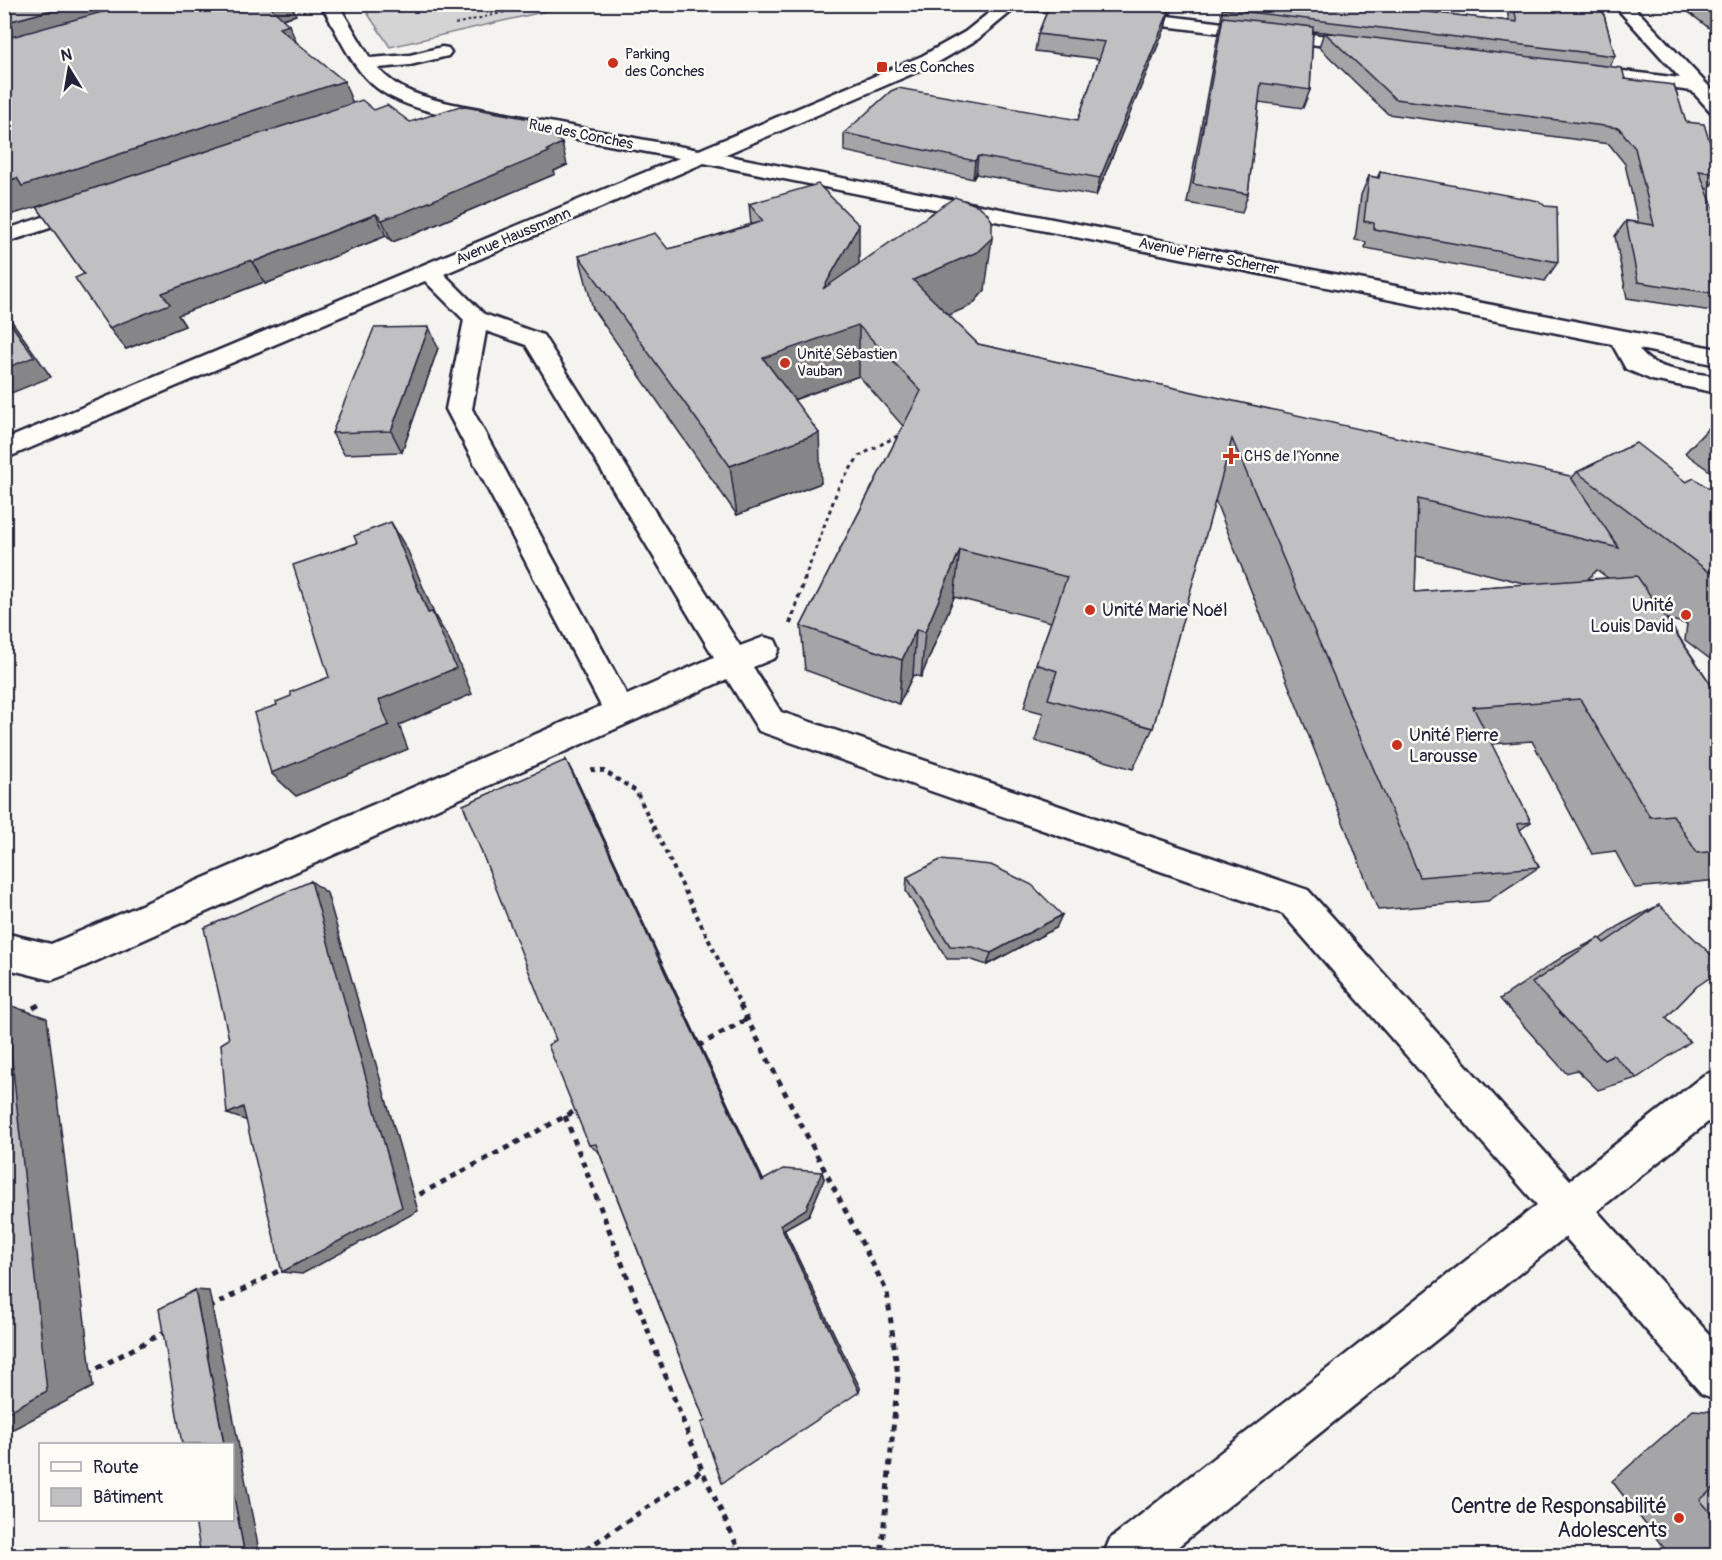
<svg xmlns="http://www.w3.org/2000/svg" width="1722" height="1560" font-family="Pangolin,sans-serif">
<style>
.green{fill:#d5d4d5;stroke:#7c7b88;stroke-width:1.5}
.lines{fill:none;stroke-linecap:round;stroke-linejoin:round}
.minor-casing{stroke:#22223b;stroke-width:5}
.path-far3{stroke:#22223b;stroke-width:2;stroke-dasharray:3 3;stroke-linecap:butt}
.path-far2{stroke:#22223b;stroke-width:3;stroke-dasharray:4 4;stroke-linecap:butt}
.path-far1{stroke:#22223b;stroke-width:4;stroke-dasharray:4.5 4.5;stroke-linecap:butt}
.path{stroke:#22223b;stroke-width:5;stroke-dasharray:6 6;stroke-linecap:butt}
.minor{fill:#fdfcf7;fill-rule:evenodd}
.wall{fill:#a5a4a7;stroke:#22223b;stroke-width:1.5;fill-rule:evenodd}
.shaded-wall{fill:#868688;stroke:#22223b;stroke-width:1.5}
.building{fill:#c0bfc2;stroke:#22223b;stroke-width:1.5}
.poi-dot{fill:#c8321e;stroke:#fdfcf7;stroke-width:2}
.labels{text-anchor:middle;stroke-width:5;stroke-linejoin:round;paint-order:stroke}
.far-poi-label{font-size:15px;fill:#22223b;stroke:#fdfcf7;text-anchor:start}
.far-street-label{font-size:15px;fill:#22223b;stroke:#fdfcf7}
.poi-label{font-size:18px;fill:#22223b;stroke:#fdfcf7;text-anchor:start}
.near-poi-label{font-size:21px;fill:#22223b;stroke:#fdfcf7;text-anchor:end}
</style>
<rect width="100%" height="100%" fill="#f4f3ef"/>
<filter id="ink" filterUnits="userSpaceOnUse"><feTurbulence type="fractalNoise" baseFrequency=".0167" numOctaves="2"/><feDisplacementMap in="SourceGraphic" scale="12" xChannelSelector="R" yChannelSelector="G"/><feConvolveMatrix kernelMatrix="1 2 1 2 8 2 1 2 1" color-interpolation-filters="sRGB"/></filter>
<g filter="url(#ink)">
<path class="green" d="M362 5H573L390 47Z"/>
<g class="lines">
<g class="minor-casing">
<path id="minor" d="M321 4H338L370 58 410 55 442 47 448 48 451 52 448 56 410 65 378 68C397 91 426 98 453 104L699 150 922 56 965 32 1000 4H1072L1367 41 1373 42 1376 46 1373 50 1367 51 1026 9 1018 6 978 39 935 64 724 155 1718 349V365L1639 349C1652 372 1694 372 1718 377V393L1652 380 1626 369 1612 344 704 163 444 274 484 314 543 335 740 646 764 637 775 640 779 649 775 658 753 667 781 712 1308 890 1570 1180 1704 1075 1718 1070V1114L1597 1211 1718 1344V1400L1702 1394 1565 1237 1166 1556H1103L1110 1539 1537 1205 1283 914 759 731 727 679 65 975 52 980 4 968V933L51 944 601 706 446 409 464 320 425 281 4 459V440L679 158C624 148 568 137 512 127 471 119 411 114 377 88 351 68 337 32 321 4ZM486 331 526 345 714 657 627 695 472 409Z
M1613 4H1631L1718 96V114L1711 112 1692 91 1575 76 1573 72 1575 68 1582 66 1680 78Z
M91 201 99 202 102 207 99 212 4 243V230Z"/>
</g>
<path class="path-far3" d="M455 24 539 4"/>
<path class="path-far2" d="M804 580 839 486 859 456 901 434"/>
<path class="path-far1" d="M790 624 805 578
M591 770 604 771 636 791 741 1006
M37 1006 39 1005"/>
<path class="path" d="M740 1005 887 1292 898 1376 881 1556
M22 1013 39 1005
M698 1046 747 1019
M565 1116 702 1470 738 1548 749 1556
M409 1200 577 1110
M209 1308 284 1268
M87 1374 168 1330
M576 1556 702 1470"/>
<use href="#minor" class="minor"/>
</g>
<path class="wall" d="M4 4 296 15 282 19 296 42 353 103 410 122 567 165 554 171 555 174 414 234 392 242 386 236 265 284 264 282 178 315 185 326 126 349 84 274 37 207Z
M1050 4H1174L1171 14 1168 13 1165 28 1096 196 976 174 973 179 844 151V133L1078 120 1099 59 1035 51 1038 34Z
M1223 4H1392V8L1509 21 1506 4H1601L1615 56 1609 67 1686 122 1718 168V176L1708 189H1706L1718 220V312L1627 298 1615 236 1626 221 1638 222 1625 164 1609 144 1388 114 1319 47 1324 32 1313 31 1310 90 1303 108 1259 102 1248 194 1242 213 1187 203 1218 35 1222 20H1221Z
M1678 4H1718V35Z
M1380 172 1558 262 1545 281 1365 248 1366 242 1355 240 1361 195 1369 176 1377 178Z
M749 204 859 264 985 290 972 305 948 315 978 344 1572 478 1577 472 1686 482 1718 495V665L1685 640 1687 624 1667 619 1718 695V880L1635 888 1615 851 1592 854 1532 741 1491 744 1531 822 1520 830 1539 867 1488 901 1378 910 1215 500 1153 728 1133 769 1035 741 1043 713 1024 708 1036 664 1051 622 954 597 921 677 913 675 899 704 805 670 801 626 903 426 859 376 794 400 821 483 737 515 593 309 579 256 668 249 699 241 751 224ZM1416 556 1527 584 1415 592ZM1597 570 1608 578 1588 579Z
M438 348 402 452 344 454 332 433Z
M1718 418V477L1685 453Z
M566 760 578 783 763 1180 822 1172 824 1179 809 1215 784 1229 860 1388 859 1392 705 1421 599 1152 589 1145 556 1040Z
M907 877 1056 928 987 965 969 959H947L906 891Z
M1659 905 1696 987 1666 1018 1637 1078 1598 1090 1577 1070 1566 1073 1500 999 1564 956 1599 938 1601 939 1622 924Z
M1693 1410 1718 1412V1556H1670L1612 1481Z"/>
<path class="shaded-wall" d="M74 4H185L4 56V23Z
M262 4H291L296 15 270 22Z
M1169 11 1165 28 1096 196 1100 178Z
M289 25 301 53 279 28Z
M344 81 355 109 4 217V182Z
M562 143 567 165 554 171 555 174 414 234 392 242 382 220Z
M978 156 976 174 973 179 975 161Z
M376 214 386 236 265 284 253 262Z
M859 225V376L768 409 763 358 823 289Z
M992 238 985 290 972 305 911 332 913 280Z
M251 260 264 282 178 315 185 326 126 349 109 328 162 293Z
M4 310 51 377 4 396Z
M429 327 438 348 402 452 391 431Z
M819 433 821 483 737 515 730 466Z
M391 522 408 551 435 616 449 639 472 694 399 725 408 749 296 796 271 773 379 700 428 613Z
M960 550 954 597 921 677 925 632Z
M916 630 913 675 899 704 902 660Z
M566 760 578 783 767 1188 762 1181Z
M311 881 327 893 418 1211 302 1274 282 1272Z
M1062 915 1056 928 987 965 991 953Z
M6 1004 47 1018 93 1387 4 1434Z
M243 1107 248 1121 227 1114Z
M822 1172 824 1179 809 1215 784 1229 860 1388 859 1392 780 1225Z
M195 1290 209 1291 260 1556H245L232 1487V1444H224Z"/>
<path class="building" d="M4 4H74L4 23Z
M131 4H267L289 25 279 28 344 81 22 186 17 178 4 182V39Z
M1050 4H1115L1169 11 1100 178 978 156 975 161 844 133 891 91 898 88 1078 120 1105 42 1038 34Z
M1224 4H1392V8L1517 22 1513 4H1601L1615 56 1223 9Z
M1223 17 1313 27 1310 90 1261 83 1248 194 1193 184Z
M1324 32 1622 68 1625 79 1674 85 1686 122 1704 124 1718 168V174L1699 171 1718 220V294L1638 282 1626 221 1654 225 1635 148 1619 128 1395 99Z
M362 100 374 110 387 105 410 122 460 106 530 119 562 143 547 150 549 152 405 212 382 220 376 214 253 262 251 260 162 293 170 304 109 328 75 278 84 274 37 207Z
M1380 172 1539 201 1545 206 1557 207 1558 262 1374 229V223L1364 221 1369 176 1379 178Z
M818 184 859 225 823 289 955 197 979 206 987 213 992 221V238L977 252 913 280 978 344 1570 476 1619 548 1418 499 1415 592 1637 576 1718 695V851L1697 853 1673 815 1650 817 1580 699 1473 707 1531 822 1517 824 1539 867 1420 877 1232 439 1153 728 1048 699 1057 671 1036 664 1067 577 960 550 925 632 916 630 902 660 801 626 921 391 858 325 763 358 819 433 730 466 579 256 655 233 668 249 699 241 763 221 749 204Z
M4 314 34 357 4 369Z
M429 327 391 431 332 433 374 328Z
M1636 443 1686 482 1694 478 1718 495V573L1708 571 1577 472Z
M391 522 428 613 432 612 456 668 379 700 389 725 271 773 254 713 277 705 276 702 291 696V692L329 677 293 565 357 543 354 536Z
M566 760 762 1181 783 1169 822 1172 806 1209 780 1225 859 1392 722 1483 701 1423 705 1421 596 1144 589 1145 548 1045 556 1040 463 805Z
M940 860 991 865 1032 885 1062 915 991 953 973 947 950 946 907 877Z
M311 881 402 1207 282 1272 243 1107 227 1114 221 1044 229 1039 204 928Z
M1659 905 1718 961V972L1696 987 1666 1018 1690 1042 1637 1078 1613 1055 1604 1060 1532 983 1599 938 1604 943Z
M4 1004H6L47 1391 4 1414Z
M195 1290 224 1444H182L159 1309Z
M1718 1484V1521L1700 1500Z
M232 1487 245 1556H201L195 1520H232Z"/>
</g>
<g class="poi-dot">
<circle cx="613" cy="63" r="6"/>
<rect x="876" y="61" width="12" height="12" rx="3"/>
<circle cx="785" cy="363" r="6"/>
<path d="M1228 447h6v6h6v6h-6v6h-6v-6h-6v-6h6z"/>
<circle cx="1090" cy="610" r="6"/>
<circle cx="1686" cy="615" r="6"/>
<circle cx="1397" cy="745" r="6"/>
<circle cx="1679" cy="1518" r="6"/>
</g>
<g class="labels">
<g class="far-poi-label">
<text x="625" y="59">Parking<tspan x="625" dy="17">des Conches</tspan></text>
<text x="894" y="72">Les Conches</text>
<text x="797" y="359">Unité Sébastien<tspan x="797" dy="17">Vauban</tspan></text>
<text x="1244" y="461">CHS de l'Yonne</text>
</g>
<g class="far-street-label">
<text transform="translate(581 134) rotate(11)" y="5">Rue des Conches</text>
<text transform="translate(513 236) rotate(-23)" y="5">Avenue Haussmann</text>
<text transform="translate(1209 256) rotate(11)" y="5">Avenue Pierre Scherrer</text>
</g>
<g class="poi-label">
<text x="1674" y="611" text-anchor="end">Unité<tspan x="1674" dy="21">Louis David</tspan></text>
<text x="1102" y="616">Unité Marie Noël</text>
<text x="1409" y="741">Unité Pierre<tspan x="1409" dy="21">Larousse</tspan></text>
</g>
<g class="near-poi-label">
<text x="1667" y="1513">Centre de Responsabilité<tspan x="1667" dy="24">Adolescents</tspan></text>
</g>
</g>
<rect width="1722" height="1560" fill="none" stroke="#fdfcf7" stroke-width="24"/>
<rect x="12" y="12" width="1698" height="1536" fill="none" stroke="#22223b" stroke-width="2" filter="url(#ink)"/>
<rect x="39" y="1443" width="195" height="78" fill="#fdfcf7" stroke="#a5a5ac" stroke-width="1.5"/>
<rect x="51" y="1462" width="30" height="9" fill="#fdfcf7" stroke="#a5a5ac" stroke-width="1.5"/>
<text x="93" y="1473" font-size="18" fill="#22223b">Route</text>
<rect x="51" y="1488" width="30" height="18" fill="#c0bfc2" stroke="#a5a5ac" stroke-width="1.5"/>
<text x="93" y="1503" font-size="18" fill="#22223b">Bâtiment</text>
<g transform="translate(69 69) rotate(349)" stroke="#fdfcf7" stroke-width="4.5" paint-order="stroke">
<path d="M0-4.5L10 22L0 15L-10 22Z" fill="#22223b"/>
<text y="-9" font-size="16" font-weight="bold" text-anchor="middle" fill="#22223b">N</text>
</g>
</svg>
